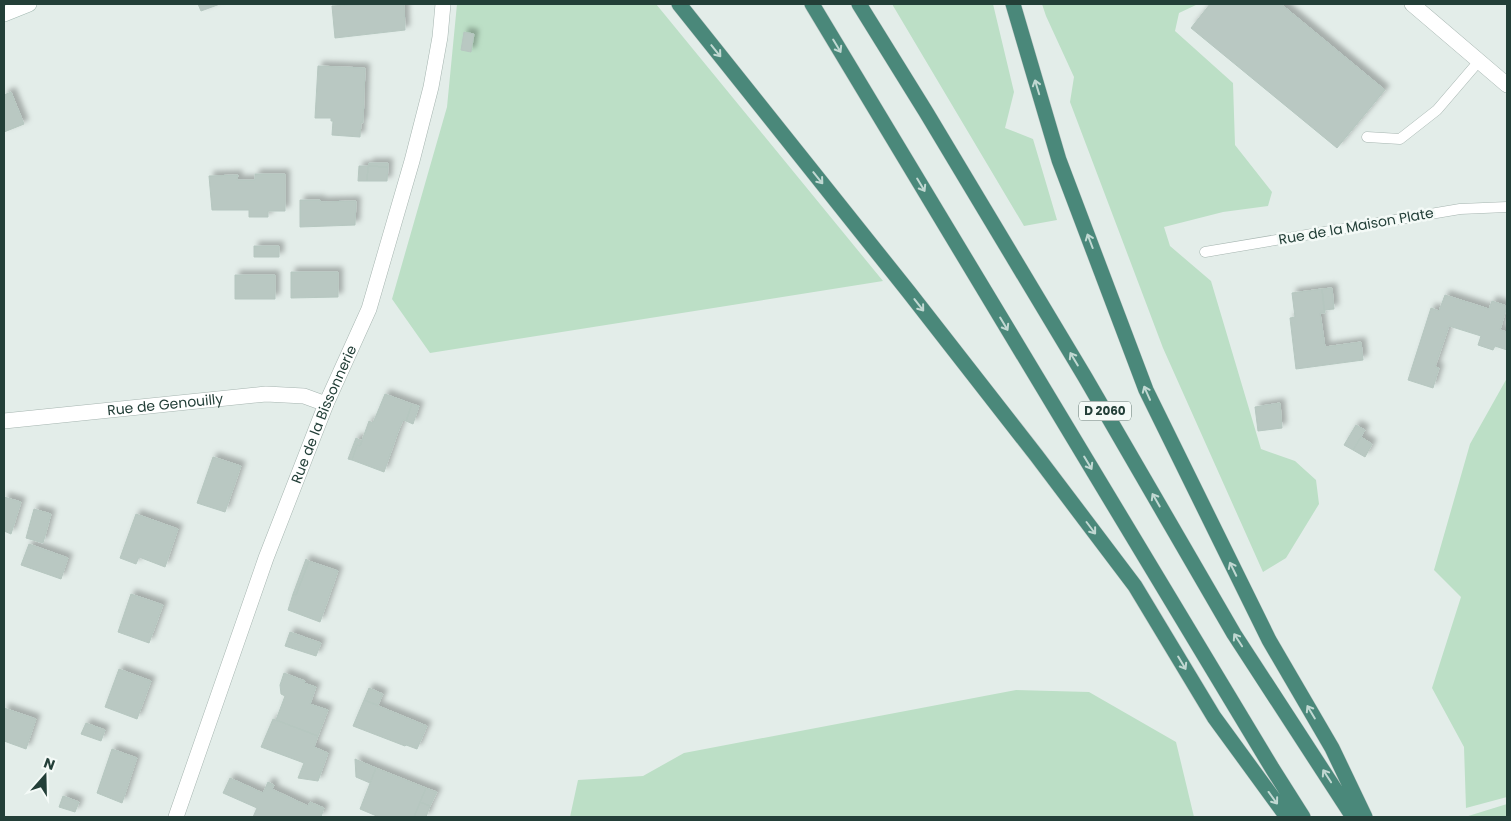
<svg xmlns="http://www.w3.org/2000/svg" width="1511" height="821" font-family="Poppins,sans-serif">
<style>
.green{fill:#bcdfc6}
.building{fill:#b9c8c2;stroke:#b6c7c0;filter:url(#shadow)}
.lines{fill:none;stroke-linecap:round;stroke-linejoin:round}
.service-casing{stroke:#a6b5b0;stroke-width:11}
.minor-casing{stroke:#a6b5b0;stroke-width:16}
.secondary-casing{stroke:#a2b9b1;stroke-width:16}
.trunk-casing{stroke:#c1c9c7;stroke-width:16}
.service{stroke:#fff;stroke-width:10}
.minor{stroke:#fff;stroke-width:15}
.secondary{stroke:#fff;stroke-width:15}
.trunk{stroke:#4a887a;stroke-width:15}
.oneway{stroke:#c1d8d2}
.labels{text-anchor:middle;stroke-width:5;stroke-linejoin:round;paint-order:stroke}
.shield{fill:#f4faf7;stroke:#627771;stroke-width:1}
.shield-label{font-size:12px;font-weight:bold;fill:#233f38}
.street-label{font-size:14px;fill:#233f38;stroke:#f4faf7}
</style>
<defs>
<filter id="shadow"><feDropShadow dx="4.5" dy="-4.5" stdDeviation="2.5" flood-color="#0004"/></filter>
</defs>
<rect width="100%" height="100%" fill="#e3ede9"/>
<path class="green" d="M457 4H656L883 281 430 353 392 299 447 107Z
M892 4H993L1014 92 1005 128 1033 139 1057 220 1024 226Z
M1042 4H1198L1179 13 1175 31 1233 83 1235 145 1272 192 1268 206 1223 212 1164 227 1170 246 1211 281 1261 449 1295 461 1316 480 1319 504 1286 558 1263 572 1163 348 1070 102 1074 77 1046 16Z
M1507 378V797L1466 808 1464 747 1432 688 1461 597 1434 570 1470 444Z
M1016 690 1089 692 1176 742 1194 817H570L578 780 643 776 684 753Z
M1507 804V817H1464H1465Z"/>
<path class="building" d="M198 4H220L201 11Z
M368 4H404L405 30 335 38 332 6Z
M1210 4H1281L1385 90 1337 148 1191 28Z
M464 32 474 34 471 52 461 50Z
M318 66 365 68 363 123 361 122 360 137 332 135 333 121H331V118H315Z
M11 92 24 124 4 132V95Z
M369 163H388V167L368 166Z
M359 166H368L367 181H358Z
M368 166 388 167 387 181H367Z
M255 174H285V211H268V217H249V210H212L209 176 238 175 237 180H255Z
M300 200H320L321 202 356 201 355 225 300 227Z
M254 246H279V257H254Z
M291 272H338V297L291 298Z
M235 275H275V299H235Z
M1332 288 1334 309 1324 310 1322 289Z
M1322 289 1325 313H1320L1325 347 1361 342 1363 360 1296 369 1290 318 1295 317 1292 293Z
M1445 295 1489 309 1492 301 1507 306 1500 330 1507 332V350L1495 346 1493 350 1478 345 1481 336 1449 326 1435 367 1439 368 1433 388 1408 380 1431 308 1439 311Z
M385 394 412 404 406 421 403 420 398 432 384 472 352 460 357 445 360 446 369 421 373 423Z
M1280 403 1282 428 1258 431 1255 407Z
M412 404 419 406 413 424 406 421Z
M1356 425 1365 430 1353 450 1344 445Z
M1361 437 1372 444 1365 457 1353 450Z
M356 438 362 441 360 446 357 445 352 460 348 459Z
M213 457 241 466 225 512 197 503Z
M4 497 21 502 11 534 4 531Z
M34 509 51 514 43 543 26 538Z
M136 514 178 529 165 567 139 557 136 564 120 558Z
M29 544 68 558 61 579 21 565Z
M306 559 309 561 296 595 293 594Z
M309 561 338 571 320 622 288 610 293 594 296 595Z
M131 594 163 605 149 643 118 632Z
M290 632 321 643 316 656 285 646Z
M119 669 151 681 137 719 105 707Z
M284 673 305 681 304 683 316 687 310 704 328 710 318 736 276 720 285 696 281 694 280 685Z
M369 688 383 694 378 705 364 700Z
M364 700 427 726 417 749 406 745 405 746 353 726Z
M4 708 36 719 26 749 4 741Z
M273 719 318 736 314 747 328 753 318 781 298 778 304 763 261 747Z
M86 723 105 730 101 741 81 734Z
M112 749 137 758 122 803 97 793Z
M355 759 376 768 370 783 356 777Z
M376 768 426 788 414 817H379L360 809Z
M230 778 263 793 268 782 274 785 272 789 308 806 310 802 324 808 321 817H253L257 808 223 793Z
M426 788 437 792 430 806 420 802Z
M63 796 79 802 75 812 59 807Z
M420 802 430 806 426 817H414Z"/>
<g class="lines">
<g class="service-casing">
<path id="service" d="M1367 137 1400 139 1437 110 1479 61
M1205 252 1460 209 1507 207"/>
</g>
<g class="minor-casing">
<g id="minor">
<path d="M1412 4 1507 85"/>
<path id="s1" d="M4 421 266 394 304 396 326 404"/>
<path id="s2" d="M176 817 266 558 326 404 369 309 412 161 431 87 440 37 443 4"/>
</g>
</g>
<g class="secondary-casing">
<path id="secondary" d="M4 14 29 4"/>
</g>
<g class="trunk-casing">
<path id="trunk" d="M679 4 908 291 1036 455 1135 586 1214 717 1287 817
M812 4 1272 768 1303 817
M859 4 926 112 1085 377 1234 634 1353 817
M1013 4 1059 160 1146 390 1269 640 1332 748 1365 817"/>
</g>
<use href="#service" class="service"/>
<use href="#minor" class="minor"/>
<use href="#secondary" class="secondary"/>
<use href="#trunk" class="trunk"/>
</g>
<defs><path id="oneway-shaft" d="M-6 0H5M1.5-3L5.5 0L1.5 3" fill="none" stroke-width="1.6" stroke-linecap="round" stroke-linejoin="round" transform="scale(1.25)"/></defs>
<g class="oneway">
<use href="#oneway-shaft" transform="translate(837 46) rotate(59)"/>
<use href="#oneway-shaft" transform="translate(716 51) rotate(51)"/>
<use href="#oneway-shaft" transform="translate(1037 87) rotate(-107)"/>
<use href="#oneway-shaft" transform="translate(818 178) rotate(51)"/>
<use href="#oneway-shaft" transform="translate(921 185) rotate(59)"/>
<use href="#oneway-shaft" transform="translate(1090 241) rotate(-111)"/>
<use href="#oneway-shaft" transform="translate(919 305) rotate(52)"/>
<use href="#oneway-shaft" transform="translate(1004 324) rotate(59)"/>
<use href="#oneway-shaft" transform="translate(1074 359) rotate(-121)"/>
<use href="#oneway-shaft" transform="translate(1147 393) rotate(-114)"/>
<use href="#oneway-shaft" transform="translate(1088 463) rotate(59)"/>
<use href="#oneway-shaft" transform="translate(1156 500) rotate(-120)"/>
<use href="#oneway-shaft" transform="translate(1091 528) rotate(53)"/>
<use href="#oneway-shaft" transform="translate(1233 569) rotate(-116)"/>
<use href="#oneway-shaft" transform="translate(1238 640) rotate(-123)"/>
<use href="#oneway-shaft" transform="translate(1182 663) rotate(59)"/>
<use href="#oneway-shaft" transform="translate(1311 712) rotate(-121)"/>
<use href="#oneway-shaft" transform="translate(1327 776) rotate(-123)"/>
<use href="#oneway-shaft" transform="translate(1273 798) rotate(54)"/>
</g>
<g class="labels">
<rect class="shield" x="1079" y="401.5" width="52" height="19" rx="4"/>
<g class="shield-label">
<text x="1105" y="415">D 2060</text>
</g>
<g class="street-label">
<text transform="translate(1356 226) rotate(-10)" y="5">Rue de la Maison Plate</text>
<text dy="5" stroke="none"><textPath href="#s1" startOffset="162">Rue de Genouilly</textPath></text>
<text dy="5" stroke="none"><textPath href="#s2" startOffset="429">Rue de la Bissonnerie</textPath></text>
</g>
</g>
<rect width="1511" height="821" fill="none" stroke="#233f38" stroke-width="10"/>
<g transform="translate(45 776) rotate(20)" stroke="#f4faf7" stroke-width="4" paint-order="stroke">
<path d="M0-4L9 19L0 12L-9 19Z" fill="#233f38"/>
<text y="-8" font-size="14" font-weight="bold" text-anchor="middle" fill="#233f38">N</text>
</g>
</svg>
